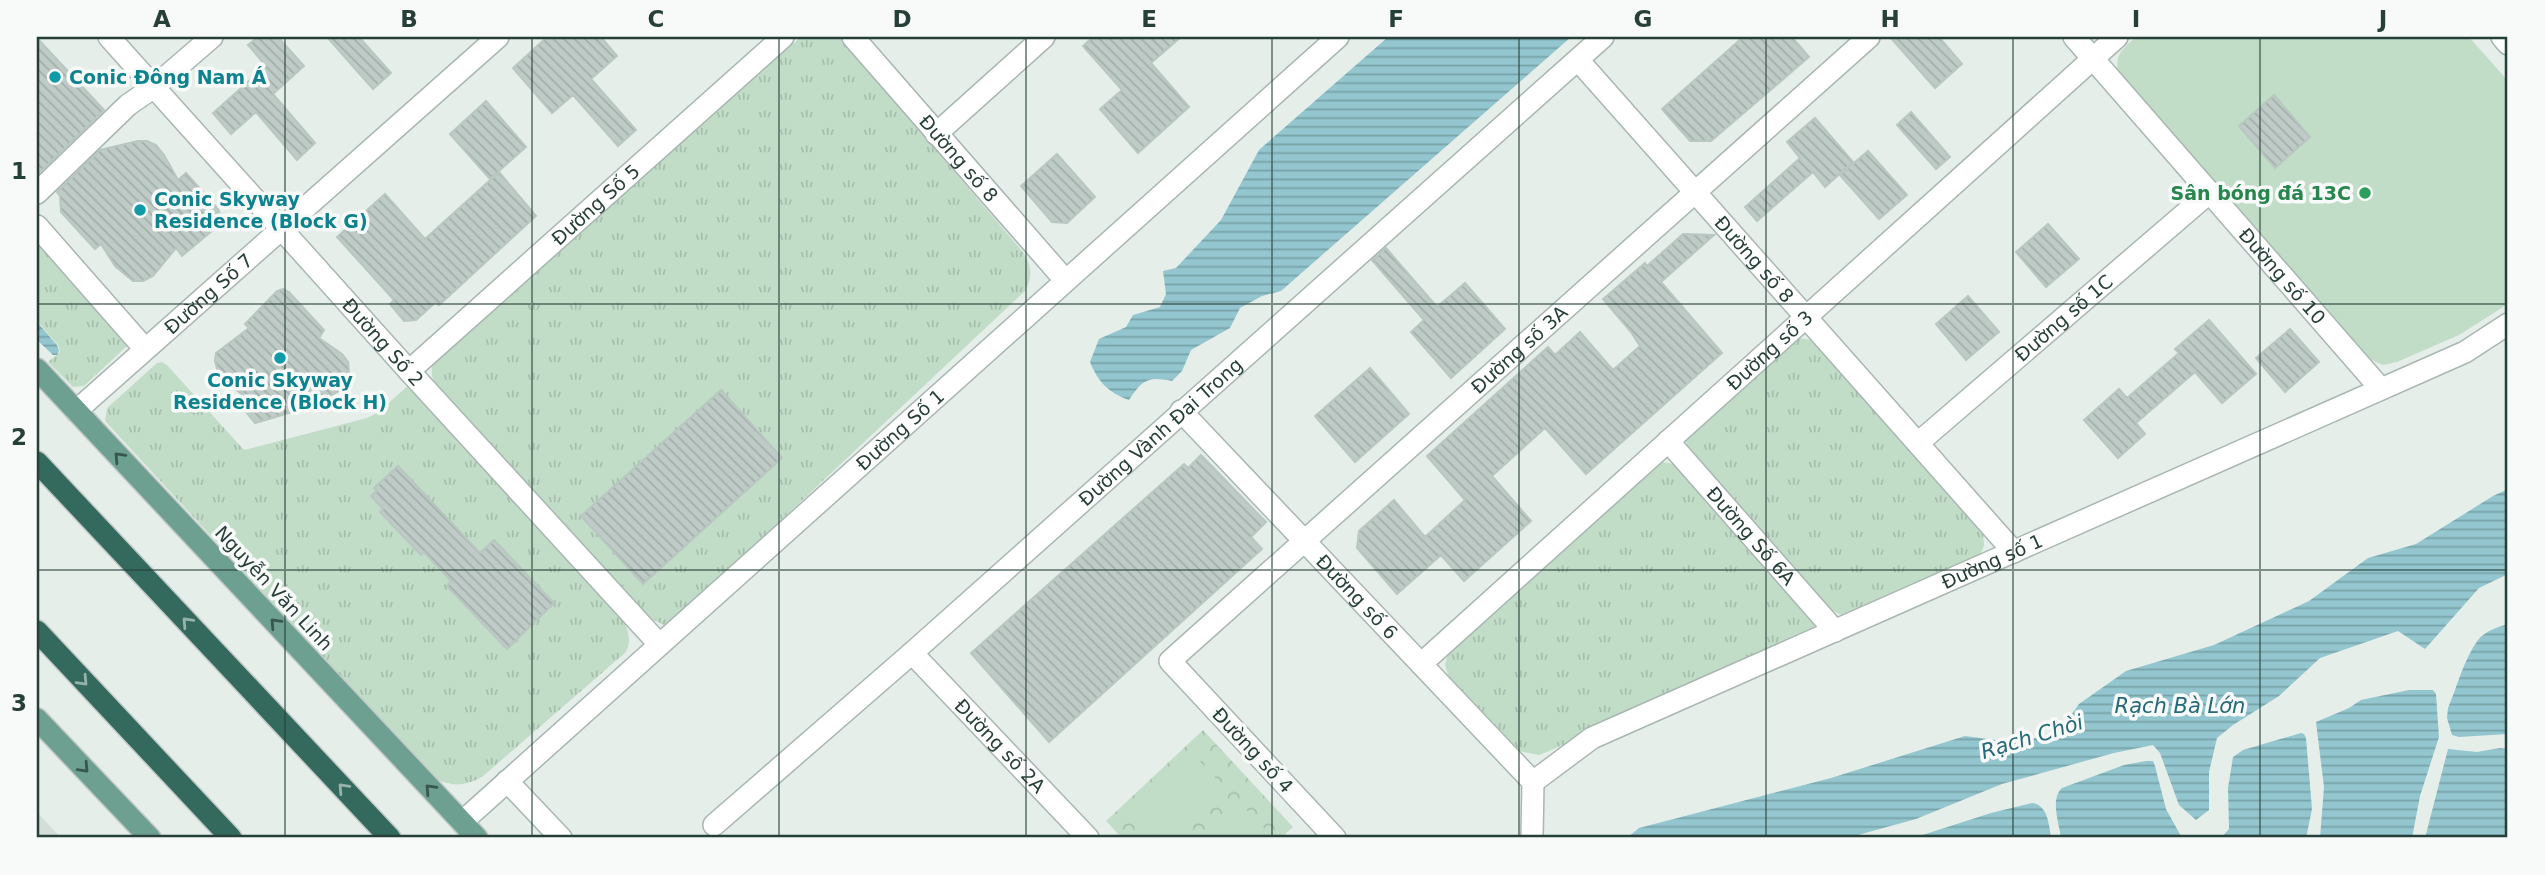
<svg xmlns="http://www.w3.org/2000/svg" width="2545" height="875" font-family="'DejaVu Sans',sans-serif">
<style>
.built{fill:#d4ded9}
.grass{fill:url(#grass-tufts)}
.forest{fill:url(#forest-crowns)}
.pitch{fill:#c1ddc8}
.water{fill:url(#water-rules)}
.building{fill:url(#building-back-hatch);stroke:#b9c7c1;stroke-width:2}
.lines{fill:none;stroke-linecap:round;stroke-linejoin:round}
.street-casing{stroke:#a9b6b1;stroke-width:24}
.primary-casing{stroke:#c2c9c7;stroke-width:24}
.highway-casing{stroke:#c2c9c7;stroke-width:24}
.street{stroke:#fff;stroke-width:21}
.primary{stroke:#6ea092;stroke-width:21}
.highway{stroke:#34695d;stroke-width:21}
.oneway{stroke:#38574e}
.oneway2{stroke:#96b2aa}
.grid{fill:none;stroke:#263f38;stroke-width:2;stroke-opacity:0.55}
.culture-dot{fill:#0f9aa8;stroke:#f7faf8;stroke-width:2.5}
.leisure-dot{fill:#2e9e5b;stroke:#f7faf8;stroke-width:2.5}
.labels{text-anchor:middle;stroke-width:7;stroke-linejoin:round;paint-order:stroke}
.culture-label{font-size:19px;font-weight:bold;fill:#0d838f;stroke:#f7faf8;text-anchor:start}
.street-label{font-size:19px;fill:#263f38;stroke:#f7faf8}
.leisure-label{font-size:19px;font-weight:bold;fill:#27864d;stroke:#f7faf8;text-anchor:end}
.water-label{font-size:21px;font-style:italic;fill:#246a77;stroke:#f7faf8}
.neatline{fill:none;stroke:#263f38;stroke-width:2.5}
.grid-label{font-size:23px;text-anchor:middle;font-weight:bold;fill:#263f38}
</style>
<defs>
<pattern id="grass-tufts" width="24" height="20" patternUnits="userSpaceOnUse" patternTransform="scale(1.75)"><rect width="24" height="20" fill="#c1ddc8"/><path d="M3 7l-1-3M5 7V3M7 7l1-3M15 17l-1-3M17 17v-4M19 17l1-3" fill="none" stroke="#a6bfad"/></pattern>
<pattern id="forest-crowns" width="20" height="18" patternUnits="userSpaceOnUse" patternTransform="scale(1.75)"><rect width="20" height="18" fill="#c1ddc8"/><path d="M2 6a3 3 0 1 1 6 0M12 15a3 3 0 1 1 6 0" fill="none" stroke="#a6bfad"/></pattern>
<pattern id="water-rules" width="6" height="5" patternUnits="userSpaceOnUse" patternTransform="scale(1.75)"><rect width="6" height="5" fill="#93c6ce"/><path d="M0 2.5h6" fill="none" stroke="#78a2a8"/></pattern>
<pattern id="building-back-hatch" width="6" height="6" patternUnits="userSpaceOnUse" patternTransform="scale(1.75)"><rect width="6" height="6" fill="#becbc6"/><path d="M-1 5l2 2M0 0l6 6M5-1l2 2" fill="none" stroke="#a3afab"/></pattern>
</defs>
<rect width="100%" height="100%" fill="#e6eeea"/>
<path class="built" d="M37 812 61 838H37Z"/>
<path class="grass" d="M801 37H838L842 40 1023 252C1032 267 1033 276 1025 291L679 616 664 625 646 616 437 386C430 376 430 368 436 358Z
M37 242 128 345 84 386 73 387 48 362 60 352 58 345 37 321Z
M1798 338 1814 340 1983 530 1984 546 1980 555 1850 615H1841L1826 607 1690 453 1686 441 1688 434Z
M162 362 167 365 244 450 367 418 377 413 409 385 621 616C628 628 632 640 626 652L482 777C465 786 454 787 435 779L105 421 107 408 157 363Z
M1662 462 1675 464 1814 621V628L1808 636 1549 751 1539 755 1519 751 1449 679 1445 664 1449 651 1656 464Z"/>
<path class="forest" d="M1203 730 1293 827 1281 838H1122L1106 821Z"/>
<path class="pitch" d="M2136 37H2469L2508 81V304L2459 335 2397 362 2383 365 2369 359 2119 74C2113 56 2123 48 2136 37Z
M1196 757 1222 785 1166 838H1156L1134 815Z
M1239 802 1266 830 1258 838H1202Z"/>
<path class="water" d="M1388 37H1571L1281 291 1262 296 1240 308 1230 328 1191 350 1182 371 1172 381C1148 376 1142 380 1129 400 1109 393 1098 382 1090 362L1099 339 1126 327 1133 315 1160 307 1166 294 1163 271 1176 268 1221 220 1259 150Z
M37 322 57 345 59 351 57 355H53L37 340Z
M2508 489V574L2479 588 2425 649 2398 631 2320 658 2279 696 2233 725 2217 738 2209 772V810L2196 820 2179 805 2160 753 2153 745 2114 753 2002 784 1916 819 1847 838H1627L1639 828 1831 778 1965 736 2018 743 2060 731 2079 704 2126 671 2214 645 2309 601 2368 558 2416 544 2493 496Z
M2508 624V734L2459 737 2452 735 2447 718 2448 708C2457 687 2464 659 2478 640 2485 631 2498 627 2508 624Z
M2409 690H2433L2436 694 2439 737 2420 796 2412 838H2320L2324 787 2316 722 2349 708 2361 700Z
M2301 733 2304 734 2306 738 2312 809 2306 838H2221L2229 829 2228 788 2233 757 2243 750Z
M2500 748 2508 749V838H2425L2448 749 2477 752Z
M2146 761H2153L2155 766 2166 809 2182 838H2061C2059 823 2050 799 2062 788L2124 765Z
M2032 803C2048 805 2049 825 2051 838H1913L1991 813Z"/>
<path class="building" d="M258 37H278L304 66 273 94 315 143 297 160 256 112 231 134 213 113 266 66 248 45Z
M327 37H359L391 73 373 89Z
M547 37H601L617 56 591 79 636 130 618 146 573 95 552 113 513 68Z
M1093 37H1181L1151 63 1189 107 1138 153 1100 109 1122 90 1083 46Z
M1743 37H1792L1809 57 1711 141H1690L1662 109Z
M1890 37H1939L1962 64 1935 88Z
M37 38 104 110 37 175Z
M2274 95 2310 137 2275 168 2239 126Z
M486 101 526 147 490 179 450 134Z
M1911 112 1950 157 1936 169 1897 125Z
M1815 118 1853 162 1825 187 1813 172 1757 221 1745 207 1800 158 1787 142Z
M138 141H147L156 145 164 155 178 180 186 173 218 209 221 217 219 225 182 256 176 248 153 276 143 281H133L115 266 101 244 95 249 61 212 60 196 57 192 100 150Z
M1868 151 1907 195 1879 219 1840 175Z
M1057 154 1095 197 1067 223 1052 222 1021 186Z
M499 172 536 216 439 305 436 302 416 320 404 321 390 304 394 300 337 237 385 194 425 239Z
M2048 224 2079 259 2046 287 2016 252Z
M1683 234 1714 235 1661 282 1722 353 1586 474 1545 428 1492 476 1531 521 1464 581 1441 555 1397 594 1357 548 1359 531 1394 500 1425 537 1465 500 1427 456 1548 347 1555 355 1580 332 1613 370 1640 346 1631 332 1603 299 1645 263 1647 266Z
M1386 248 1437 307 1465 283 1505 329 1451 378 1411 332 1424 320 1372 260Z
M283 289 289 292 324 330 319 338 342 354 348 362 349 372 344 384 339 391 326 398 299 406V410L255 423 239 403 245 397 224 380 218 372 215 361 216 353 249 328 245 324 277 291Z
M1968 296 1999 332 1966 360 1936 324Z
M2209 320 2256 374 2222 403 2195 372 2136 423 2145 434 2118 458 2084 420 2119 389 2127 398 2179 353 2175 349Z
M2290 329 2319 362 2285 392 2256 358Z
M1370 368 1409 414 1355 462 1315 416Z
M721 390 782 458 643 584 581 516Z
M1201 455 1266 522 1251 537 1262 549 1049 742 971 653 1184 464 1188 468Z
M398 466 480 553 494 540 554 603 507 649 447 586 451 581 424 552 421 555 380 512 383 509 371 496 377 491 374 488Z"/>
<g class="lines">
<g class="street-casing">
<g id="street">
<path id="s1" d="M109 37 409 371 659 644"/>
<path id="s2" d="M853 37 1065 280"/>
<path id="s3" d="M2074 37 2381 389"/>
<path d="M2502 37 2508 44"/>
<path id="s4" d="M1578 60 2014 552"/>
<path d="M936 134 1044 37"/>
<path d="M37 193 128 105 154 87 212 37"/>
<path d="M37 226 145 349"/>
<path id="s5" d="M409 371 783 37"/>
<path id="s6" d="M76 411 498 37"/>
<path id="s7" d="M1181 411 1533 782"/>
<path id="s8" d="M1668 441 1835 631"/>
<path id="s9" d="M1918 443 2210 192"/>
<path id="s10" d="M912 653 1088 838"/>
<path id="s11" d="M1421 664 2117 37"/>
<path d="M507 781 561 838"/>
<path id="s12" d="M1533 782 1592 738 2465 352 2508 324"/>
<path id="s13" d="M462 822 1338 37"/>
<path id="s14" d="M714 825 912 653 1603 37"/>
<path id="s15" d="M1335 838 1170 661 1869 37"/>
<path d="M1532 838 1533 782"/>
</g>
</g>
<g class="primary-casing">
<path id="primary" d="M37 369 477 838
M37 719 150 838"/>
</g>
<g class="highway-casing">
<path id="highway" d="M37 462 390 838
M37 631 231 838"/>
</g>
<use href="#street" class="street"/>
<use href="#primary" class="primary"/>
<use href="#highway" class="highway"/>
</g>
<defs><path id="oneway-chevron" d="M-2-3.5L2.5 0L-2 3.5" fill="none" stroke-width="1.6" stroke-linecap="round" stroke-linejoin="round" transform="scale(1.75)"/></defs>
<g class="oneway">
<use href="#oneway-chevron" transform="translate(119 457) rotate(-133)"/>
<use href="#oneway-chevron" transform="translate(275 623) rotate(-133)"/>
<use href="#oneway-chevron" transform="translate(84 768) rotate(47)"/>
<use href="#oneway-chevron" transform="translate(430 789) rotate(-133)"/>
</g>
<g class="oneway2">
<use href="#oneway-chevron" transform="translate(187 622) rotate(-133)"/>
<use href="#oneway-chevron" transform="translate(83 681) rotate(47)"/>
<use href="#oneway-chevron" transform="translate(343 788) rotate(-133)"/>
</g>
<path class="grid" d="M285 37V838M532 37V838M779 37V838M1026 37V838M1272 37V838M1519 37V838M1766 37V838M2013 37V838M2260 37V838M37 304H2508M37 570H2508"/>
<g class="culture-dot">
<circle cx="55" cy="77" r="7"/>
<circle cx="140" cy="210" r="7"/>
<circle cx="280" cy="358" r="7"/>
</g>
<circle class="leisure-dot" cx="2365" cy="193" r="7"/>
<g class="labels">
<g class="culture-label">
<text x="69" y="84">Conic Đông Nam Á</text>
<text x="154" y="206">Conic Skyway<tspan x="154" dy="22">Residence (Block G)</tspan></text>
<text x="280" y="387" text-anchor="middle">Conic Skyway<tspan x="280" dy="22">Residence (Block H)</tspan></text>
</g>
<g class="street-label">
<text dy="7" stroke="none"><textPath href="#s2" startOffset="161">Đường số 8</textPath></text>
<text dy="7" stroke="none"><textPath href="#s5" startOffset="250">Đường Số 5</textPath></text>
<text dy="7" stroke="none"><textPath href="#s4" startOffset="266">Đường số 8</textPath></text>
<text dy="7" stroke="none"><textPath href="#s3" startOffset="317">Đường số 10</textPath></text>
<text dy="7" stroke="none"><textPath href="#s6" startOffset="177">Đường Số 7</textPath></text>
<text dy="7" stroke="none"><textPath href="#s9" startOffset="192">Đường số 1C</textPath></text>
<text dy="7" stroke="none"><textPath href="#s1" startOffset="410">Đường Số 2</textPath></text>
<text dy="7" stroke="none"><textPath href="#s15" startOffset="710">Đường số 3A</textPath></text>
<text dy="7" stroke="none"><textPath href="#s11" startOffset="469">Đường số 3</textPath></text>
<text dy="7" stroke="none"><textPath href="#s13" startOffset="588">Đường Số 1</textPath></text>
<text dy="7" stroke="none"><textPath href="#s14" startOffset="595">Đường Vành Đai Trong</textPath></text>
<text dy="7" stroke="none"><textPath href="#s8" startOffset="126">Đường Số 6A</textPath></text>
<text dy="7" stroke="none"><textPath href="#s12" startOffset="511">Đường số 1</textPath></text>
<text transform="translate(274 588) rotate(47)" y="7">Nguyễn Văn Linh</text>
<text dy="7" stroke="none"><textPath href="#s7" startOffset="256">Đường số 6</textPath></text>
<text dy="7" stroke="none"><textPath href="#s10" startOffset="128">Đường số 2A</textPath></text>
<text transform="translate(1253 750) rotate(47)" y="7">Đường số 4</text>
</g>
<g class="leisure-label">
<text x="2351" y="200">Sân bóng đá 13C</text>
</g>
<g class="water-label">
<text x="2180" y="713">Rạch Bà Lớn</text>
<text transform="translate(2032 737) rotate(-17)" y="7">Rạch Chòi</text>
</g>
</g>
<rect width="2545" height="875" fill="none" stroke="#f7faf8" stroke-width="77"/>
<rect x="38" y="38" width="2468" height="798" class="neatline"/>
<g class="grid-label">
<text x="162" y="27">A</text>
<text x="409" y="27">B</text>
<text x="656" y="27">C</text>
<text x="902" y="27">D</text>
<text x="1149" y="27">E</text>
<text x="1396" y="27">F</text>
<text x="1643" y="27">G</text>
<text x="1890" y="27">H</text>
<text x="2136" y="27">I</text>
<text x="2383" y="27">J</text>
<text x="19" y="179">1</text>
<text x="19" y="445">2</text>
<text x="19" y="711">3</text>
</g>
</svg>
